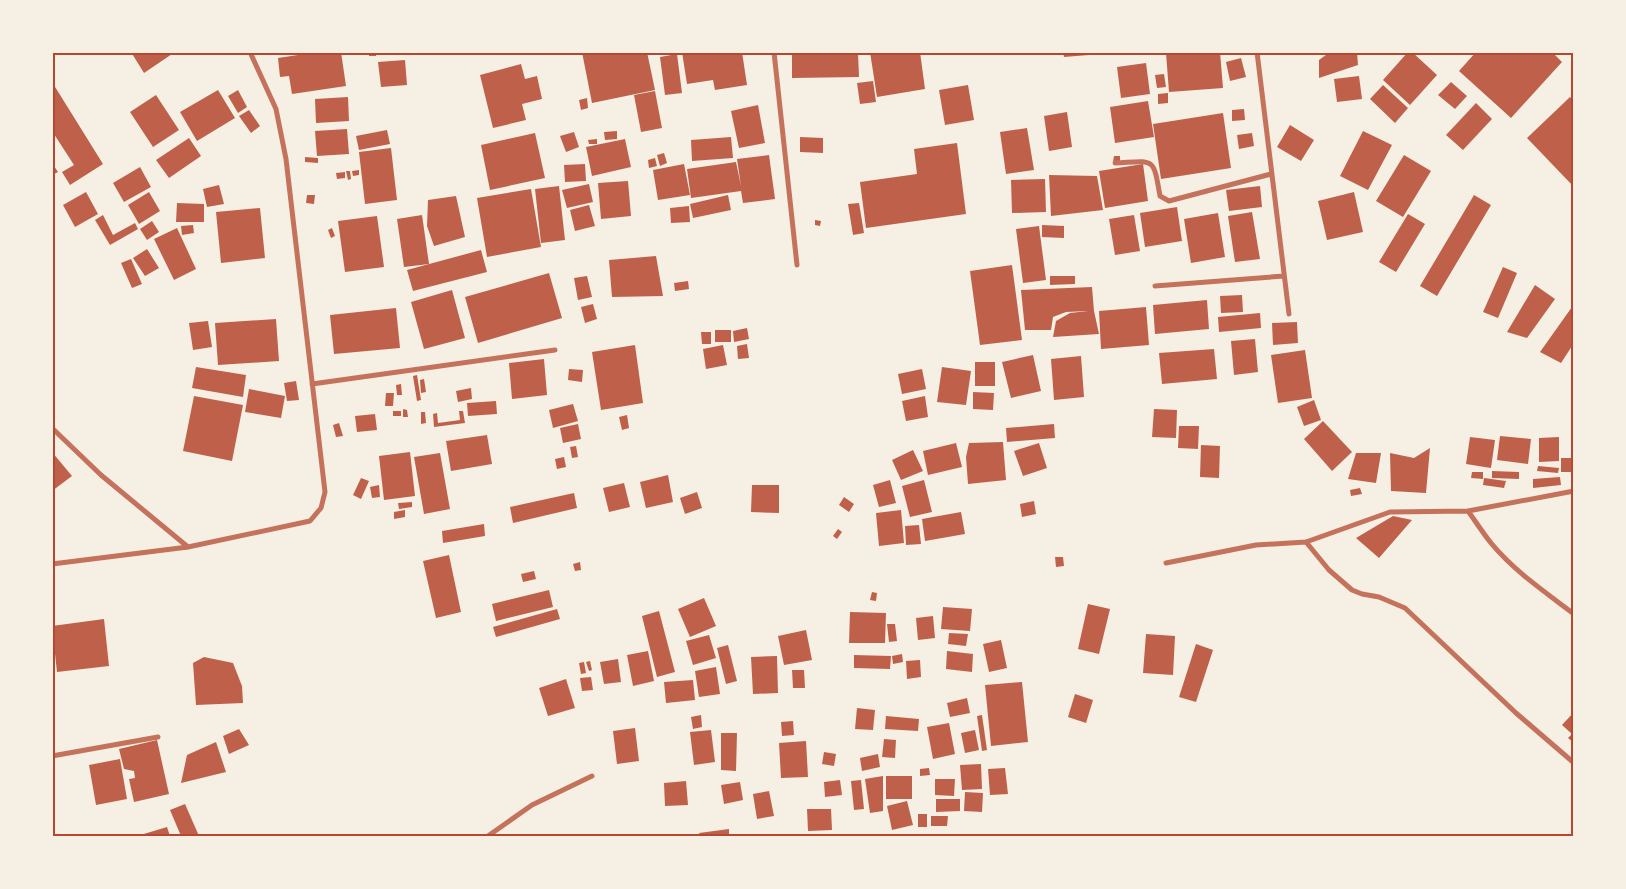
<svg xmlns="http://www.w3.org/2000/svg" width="1626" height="889" font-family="Lato,sans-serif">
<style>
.building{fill:#bf614a}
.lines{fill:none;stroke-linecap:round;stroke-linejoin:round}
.minor{stroke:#c5725c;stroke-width:5}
.neatline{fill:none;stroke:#b5482f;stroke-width:2}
</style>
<rect width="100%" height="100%" fill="#f6efe4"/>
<path class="building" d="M131 52H175L144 73Z
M318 52H341L346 86 292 94 289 76 280 77 278 58Z
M369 52H376V56H369Z
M517 52H527V55H517Z
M582 52H647L655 90 592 103Z
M682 52H742L747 85 715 90 713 80 687 84Z
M792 52H858L859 77 792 78Z
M870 52H920L925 89 877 97Z
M1063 52H1101V54L1064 57Z
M1220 52 1223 88 1169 92 1166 53Z
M1330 52H1357L1358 65 1319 78V60Z
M1408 52H1412L1437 75 1410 105 1383 80Z
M1476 52H1552L1562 62 1511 118 1459 71Z
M677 54 682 93 665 95 660 57Z
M1241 58 1246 77 1230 81 1226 62Z
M405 60 407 85 381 87 378 62Z
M1146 63 1150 94 1121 98 1117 67Z
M521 64 525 79 537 76 542 99 522 104 526 120 493 128 480 75Z
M1164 74 1166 87 1157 88 1155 75Z
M1359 76 1362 99 1337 102 1334 79Z
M873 81 876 102 860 104 857 83Z
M52 82 103 164 70 185 62 172 74 165 52 131Z
M1451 82 1467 96 1455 109 1438 95Z
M968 85 974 120 945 125 939 90Z
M1383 85 1408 108 1395 123 1370 99Z
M218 90 235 118 197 141 180 112Z
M238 90 247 107 238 113 228 96Z
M655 91 662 128 641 132 634 95Z
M1168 93V103L1158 104V94Z
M156 95 179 130 153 147 130 112Z
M348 97 349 121 316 123 315 99Z
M1570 97 1574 101V187L1527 138Z
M587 98 588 108 581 110 579 100Z
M1148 101 1154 137 1115 143 1110 107Z
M1476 103 1492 119 1463 150 1446 135Z
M758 105 765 143 739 148 731 111Z
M1244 109 1245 120 1232 121V110Z
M249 110 260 126 251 133 239 116Z
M1067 112 1072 147 1049 151 1044 116Z
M1223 113 1231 168 1161 179 1153 124Z
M1290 125 1314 140 1301 161 1277 147Z
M1027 128 1034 170 1006 174 1000 132Z
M347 129 349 154 317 156 315 131Z
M387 130 390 144 359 150 356 136Z
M617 131V139L605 140 604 132Z
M1363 131 1392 145 1368 190 1340 176Z
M574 132 579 147 566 152 560 136Z
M535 133 545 178 490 190 481 145Z
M1252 133 1254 146 1239 149 1237 135Z
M731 137 733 158 692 161 691 140Z
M800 137 823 138V153L800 152Z
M189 138 201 156 169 178 156 160Z
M597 139V144H589L588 140Z
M625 139 631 167 592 176 586 147Z
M957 143 966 214 866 228 860 182 917 174 914 149Z
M391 148 397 200 365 204 359 152Z
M664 153 667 163 660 166 657 155Z
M769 155 775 199 743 203 741 191 691 198 687 169 736 162 741 186 737 159Z
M1404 155 1431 171 1403 217 1376 201Z
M1114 156H1120V161L1113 162Z
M305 157 318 158V163L305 162Z
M655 158 657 166 649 168 648 160Z
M52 163 58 172 52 175Z
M585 164 586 181 565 182 564 165Z
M684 164 690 195 658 200 653 170Z
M1143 164 1148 201 1105 208 1099 171Z
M140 167 151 187 124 202 113 183Z
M359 170V175L353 176 352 171Z
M346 171H350L351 179 348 180Z
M345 172V178L337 179 336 173Z
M1049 175 1097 176 1103 210 1051 216Z
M1045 179 1046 212 1012 213 1011 180Z
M628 181 631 216 601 219 598 183Z
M589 184 593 202 567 208 562 190Z
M219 185 224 204 207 207 203 189Z
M559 186 565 240 541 243 535 189Z
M1260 186 1262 207 1229 211 1226 190Z
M531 189 541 247 487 257 477 198Z
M86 192 98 214 75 227 63 205Z
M149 192 160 211 139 224 128 205Z
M1354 192 1363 232 1327 240 1318 201Z
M307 195H315L314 204 306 203Z
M728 195 731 210 693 218 690 204Z
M1474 195 1491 205 1437 296 1420 286Z
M456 196 465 237 434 246 427 226 428 200Z
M177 203 204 204V222H176Z
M859 203 864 233 853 235 848 204Z
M589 205 595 226 575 231 570 210Z
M689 206 690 222 671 223 670 208Z
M1177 207 1182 241 1145 247 1140 213Z
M260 208 265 258 221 263 216 212Z
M1252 212 1260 259 1235 262 1228 216Z
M1218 213 1225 257 1191 263 1184 219Z
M1408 214 1425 224 1396 272 1379 262Z
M103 215 113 235 135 223 138 229 110 245 95 220Z
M422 215 429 264 404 267 397 219Z
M1134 215 1140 251 1115 255 1109 219Z
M377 216 384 267 345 272 338 221Z
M815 220 821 221 820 226 815 225Z
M152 221 159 232 147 240 140 229Z
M193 225 194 233 182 235 181 226Z
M1042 225 1064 226V238L1042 237Z
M1039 226 1046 280 1023 283 1016 229Z
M177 228 196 269 174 280 154 239Z
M332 228 335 236 331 238 328 230Z
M147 249 159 268 145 276 133 258Z
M481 250 487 272 413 291 407 270Z
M656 256 663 296 612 297 609 260Z
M131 259 142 284 132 288 121 263Z
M1012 265 1022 340 980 345 970 271Z
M1503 267 1517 273 1498 318 1483 312Z
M549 273 562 318 478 343 465 297Z
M587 276 592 297 578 300 574 278Z
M1050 276H1075V284L1050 285Z
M688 281 689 289 675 291 674 283Z
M1535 285 1555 299 1527 338 1507 332Z
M1092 287 1094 311 1099 334 1053 337 1056 321 1070 313 1088 311 1066 312 1053 317 1051 330H1025L1021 290Z
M452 290 465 338 424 349 411 302Z
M1242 295 1243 312 1221 313 1220 296Z
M1207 300 1209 329 1155 334 1153 305Z
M593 304 597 319 585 323 581 307Z
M1146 307 1149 345 1101 349 1099 311Z
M1572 307 1574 343 1561 363 1540 352Z
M396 308 400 348 334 354 330 315Z
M1260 313 1261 328 1219 332 1218 317Z
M276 319 279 361 218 365 215 323Z
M208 321 212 347 193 350 189 323Z
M1297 322 1298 343 1273 345 1272 323Z
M747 328 749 339 734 342 733 331Z
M715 330H731V342H715Z
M701 332H711V344H702Z
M1255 339 1258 372 1234 375 1231 341Z
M747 344 749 358 738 359 737 346Z
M635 345 643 403 601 410 592 352Z
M723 345 727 365 706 369 703 349Z
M1214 349 1217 379 1162 384 1159 353Z
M1305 350 1312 398 1278 403 1271 355Z
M1033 355 1041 391 1011 398 1002 362Z
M1081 356 1084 397 1054 400 1051 359Z
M544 359 547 395 512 399 509 363Z
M975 362H995V386H975Z
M196 367 246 375 243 397 192 388Z
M942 367 971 371 966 405 937 402Z
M569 369 583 370 582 382 568 380Z
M922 369 926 389 902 394 898 374Z
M417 375 421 400 417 401 413 376Z
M424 379 426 392 421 393 420 380Z
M296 381 299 400 287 401 284 383Z
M401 384 402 395H397L396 385Z
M471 388 472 399 458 402 456 391Z
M249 389 285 396 281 418 245 412Z
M973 392 994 393 993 410 973 409Z
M386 393H394L393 406H385Z
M194 396 243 405 232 461 183 451Z
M925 396 928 417 906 421 902 401Z
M1314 400 1321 420 1304 426 1297 407Z
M496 401 497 414 468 416 467 403Z
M573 404 578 421 553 428 549 410Z
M403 409 407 410 408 417H403Z
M1154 409 1177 410 1176 438 1152 437Z
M393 411H401V416H393Z
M459 411H463L465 423 434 427 433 414 437 413 438 423 460 420Z
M421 412H425L426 423 421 424Z
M375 414 377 430 357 432 355 416Z
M627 415 629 428 622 430 619 417Z
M1323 421 1352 452 1332 471 1304 439Z
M339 423 343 436 336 437 333 425Z
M578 424 581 439 563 443 560 428Z
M1054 424 1055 438 1007 442 1006 428Z
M1179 426H1199L1198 449 1178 448Z
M487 435 492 464 451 471 446 441Z
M1500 436 1531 439 1528 464 1497 460Z
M1470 437 1495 440 1491 468 1466 464Z
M1559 437V461L1539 462V438Z
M1003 442 1006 480 968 484 966 457 969 443Z
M956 443 962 467 928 475 923 451Z
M1039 443 1047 468 1023 476 1014 451Z
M1201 445 1220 446 1219 478 1200 477Z
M576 446 578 457 572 458 570 447Z
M1430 448 1426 493 1391 491 1390 453 1414 458Z
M913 450 923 471 901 480 892 460Z
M52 452 72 476 52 491Z
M410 452 415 496 384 500 379 456Z
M440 453 450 509 424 514 414 457Z
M1356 453H1381L1376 483 1348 479Z
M564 457 566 467 557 469 555 459Z
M1561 458H1574V472H1561Z
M1538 466 1559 468 1558 473 1537 471Z
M1492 471 1519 472V479L1492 478Z
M1472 472H1483V479L1471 478Z
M668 475 673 502 646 508 640 482Z
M1560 477 1561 485 1533 488V479Z
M361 478 369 481 361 499 353 495Z
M1484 478 1506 481 1504 488 1483 485Z
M890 480 896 503 879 507 873 485Z
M924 480 932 512 910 517 902 486Z
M624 483 630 507 609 512 603 488Z
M379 485 380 497 372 498 370 487Z
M752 485H779V513L751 512Z
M1360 488 1362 494 1351 496 1350 490Z
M697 492 702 508 685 514 680 498Z
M574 493 577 508 513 523 510 507Z
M844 497 854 504 849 512 839 505Z
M1034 501 1036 514 1022 517 1020 504Z
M412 502V507L399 509 398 503Z
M405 510V517L394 519V512Z
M901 510 904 543 879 546 876 513Z
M961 512 965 534 925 541 922 519Z
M1393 516 1412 520 1379 558 1356 538Z
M484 524 485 536 443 543 442 531Z
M919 525 921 544 906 545 905 526Z
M838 529 842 532 837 539 833 536Z
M449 555 461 612 436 618 423 561Z
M1055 557H1063L1064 566 1056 567Z
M580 562 581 570 575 571 573 564Z
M534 571 536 579 523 582 521 574Z
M549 590 553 607 496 621 492 604Z
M872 592 877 593 876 601 870 600Z
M704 598 716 626 690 637 678 609Z
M1088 604 1110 609 1099 654 1078 649Z
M943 607 972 609 970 631 941 629Z
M557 609 560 619 496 637 493 627Z
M659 611 675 672 657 677 642 616Z
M850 612 886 613 885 643H849Z
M933 616 935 638 918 640 916 618Z
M104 619 109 666 57 672 52 626Z
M887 624H895L897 641 889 642Z
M806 630 812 660 784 665 778 636Z
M949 633 968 634 966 646 948 644Z
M1146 634 1175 636 1173 675 1143 673Z
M709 635 716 658 693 665 686 641Z
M1001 640 1007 668 989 672 983 644Z
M1196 644 1213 650 1196 702 1179 697Z
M728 645 737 681 726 684 717 648Z
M648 651 654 681 633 686 627 655Z
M947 651 973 654 972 672 946 669Z
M902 654 903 662 893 664 892 656Z
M854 655 891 656 890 669 854 668Z
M777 656 778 693 753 694 751 657Z
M204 657 233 663 242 686 243 703 196 705 193 663Z
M618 659 621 682 604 684 600 662Z
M920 660 921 677 907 679 906 661Z
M590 661 592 670 589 671 586 662Z
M584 662 586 673 581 674 579 663Z
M716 667 720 694 699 697 695 671Z
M792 670H804L805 688H793Z
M591 677 593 690 582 691 580 678Z
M566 679 575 708 548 716 539 688Z
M693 680 695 700 666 703 664 682Z
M1022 682 1028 742 991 746 985 685Z
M1075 694 1093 700 1086 723 1068 717Z
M967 698 970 713 950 717 947 703Z
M857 708 875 710 873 730 855 729Z
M1574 712V743L1568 738 1572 734 1562 725Z
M701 715 702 727 693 729 691 717Z
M982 715 987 750 982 751 977 716Z
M886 716 919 719 918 731 885 729Z
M793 721 794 735 782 736 781 722Z
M949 723 955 754 933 759 927 727Z
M635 728 639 761 617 764 613 731Z
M239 729 249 745 229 754 223 736Z
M711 730 715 762 694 765 690 732Z
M975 730 979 750 965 753 961 733Z
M721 733H737L736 771 721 770Z
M884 739 896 740 895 758 882 757Z
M157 740 169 794 134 802 129 779 135 778 134 771 124 769 119 749Z
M806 741 808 777 781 778 779 743Z
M216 742 226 772 181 783 187 755Z
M824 752 836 754 834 766 822 764Z
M878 754 880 767 862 771 860 758Z
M120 759 127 799 96 805 89 765Z
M981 764 982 789 962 790 960 765Z
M929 768 930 775 920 776V769Z
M1005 768 1008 794 990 795 988 769Z
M883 776V811L870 813 865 779Z
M886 776H912V799H886Z
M935 779H955L954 796 935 795Z
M840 780 842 795 825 797 824 782Z
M861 780 864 809 854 810 851 781Z
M686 781 688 805 665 806 664 783Z
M740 782 743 800 724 804 721 785Z
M769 791 774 816 757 819 753 794Z
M965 792 983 793 982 812 964 811Z
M936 799H960V811L936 812Z
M907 801 913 825 892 830 887 806Z
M185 804 199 836H181L170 810Z
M807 809H831L832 830 808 831Z
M918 814H927V827H918Z
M931 816H948L947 826H931Z
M167 827 170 836H137Z
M729 829V836H700L699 833Z"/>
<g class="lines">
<path class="minor" d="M774 52 797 265
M1257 52 1289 314
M1115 163C1155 161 1153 156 1160 196L1169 201 1271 174
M1155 286 1284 276
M312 384 555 350
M52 428 101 475 188 547
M1468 511C1476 522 1483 533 1491 543 1514 571 1545 592 1574 614
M1306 542 1329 570 1352 590 1362 594 1379 597 1405 608 1516 713 1574 763
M1166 563 1256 545 1306 542 1390 512 1468 511 1574 491
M52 564 188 547 310 521 321 508 325 492 286 159 276 109 250 52
M52 756 158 737
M488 836 532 805 592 776"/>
</g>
<rect width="1626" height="889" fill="none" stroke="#f6efe4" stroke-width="108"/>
<rect x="54" y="54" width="1518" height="781" class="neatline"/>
</svg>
